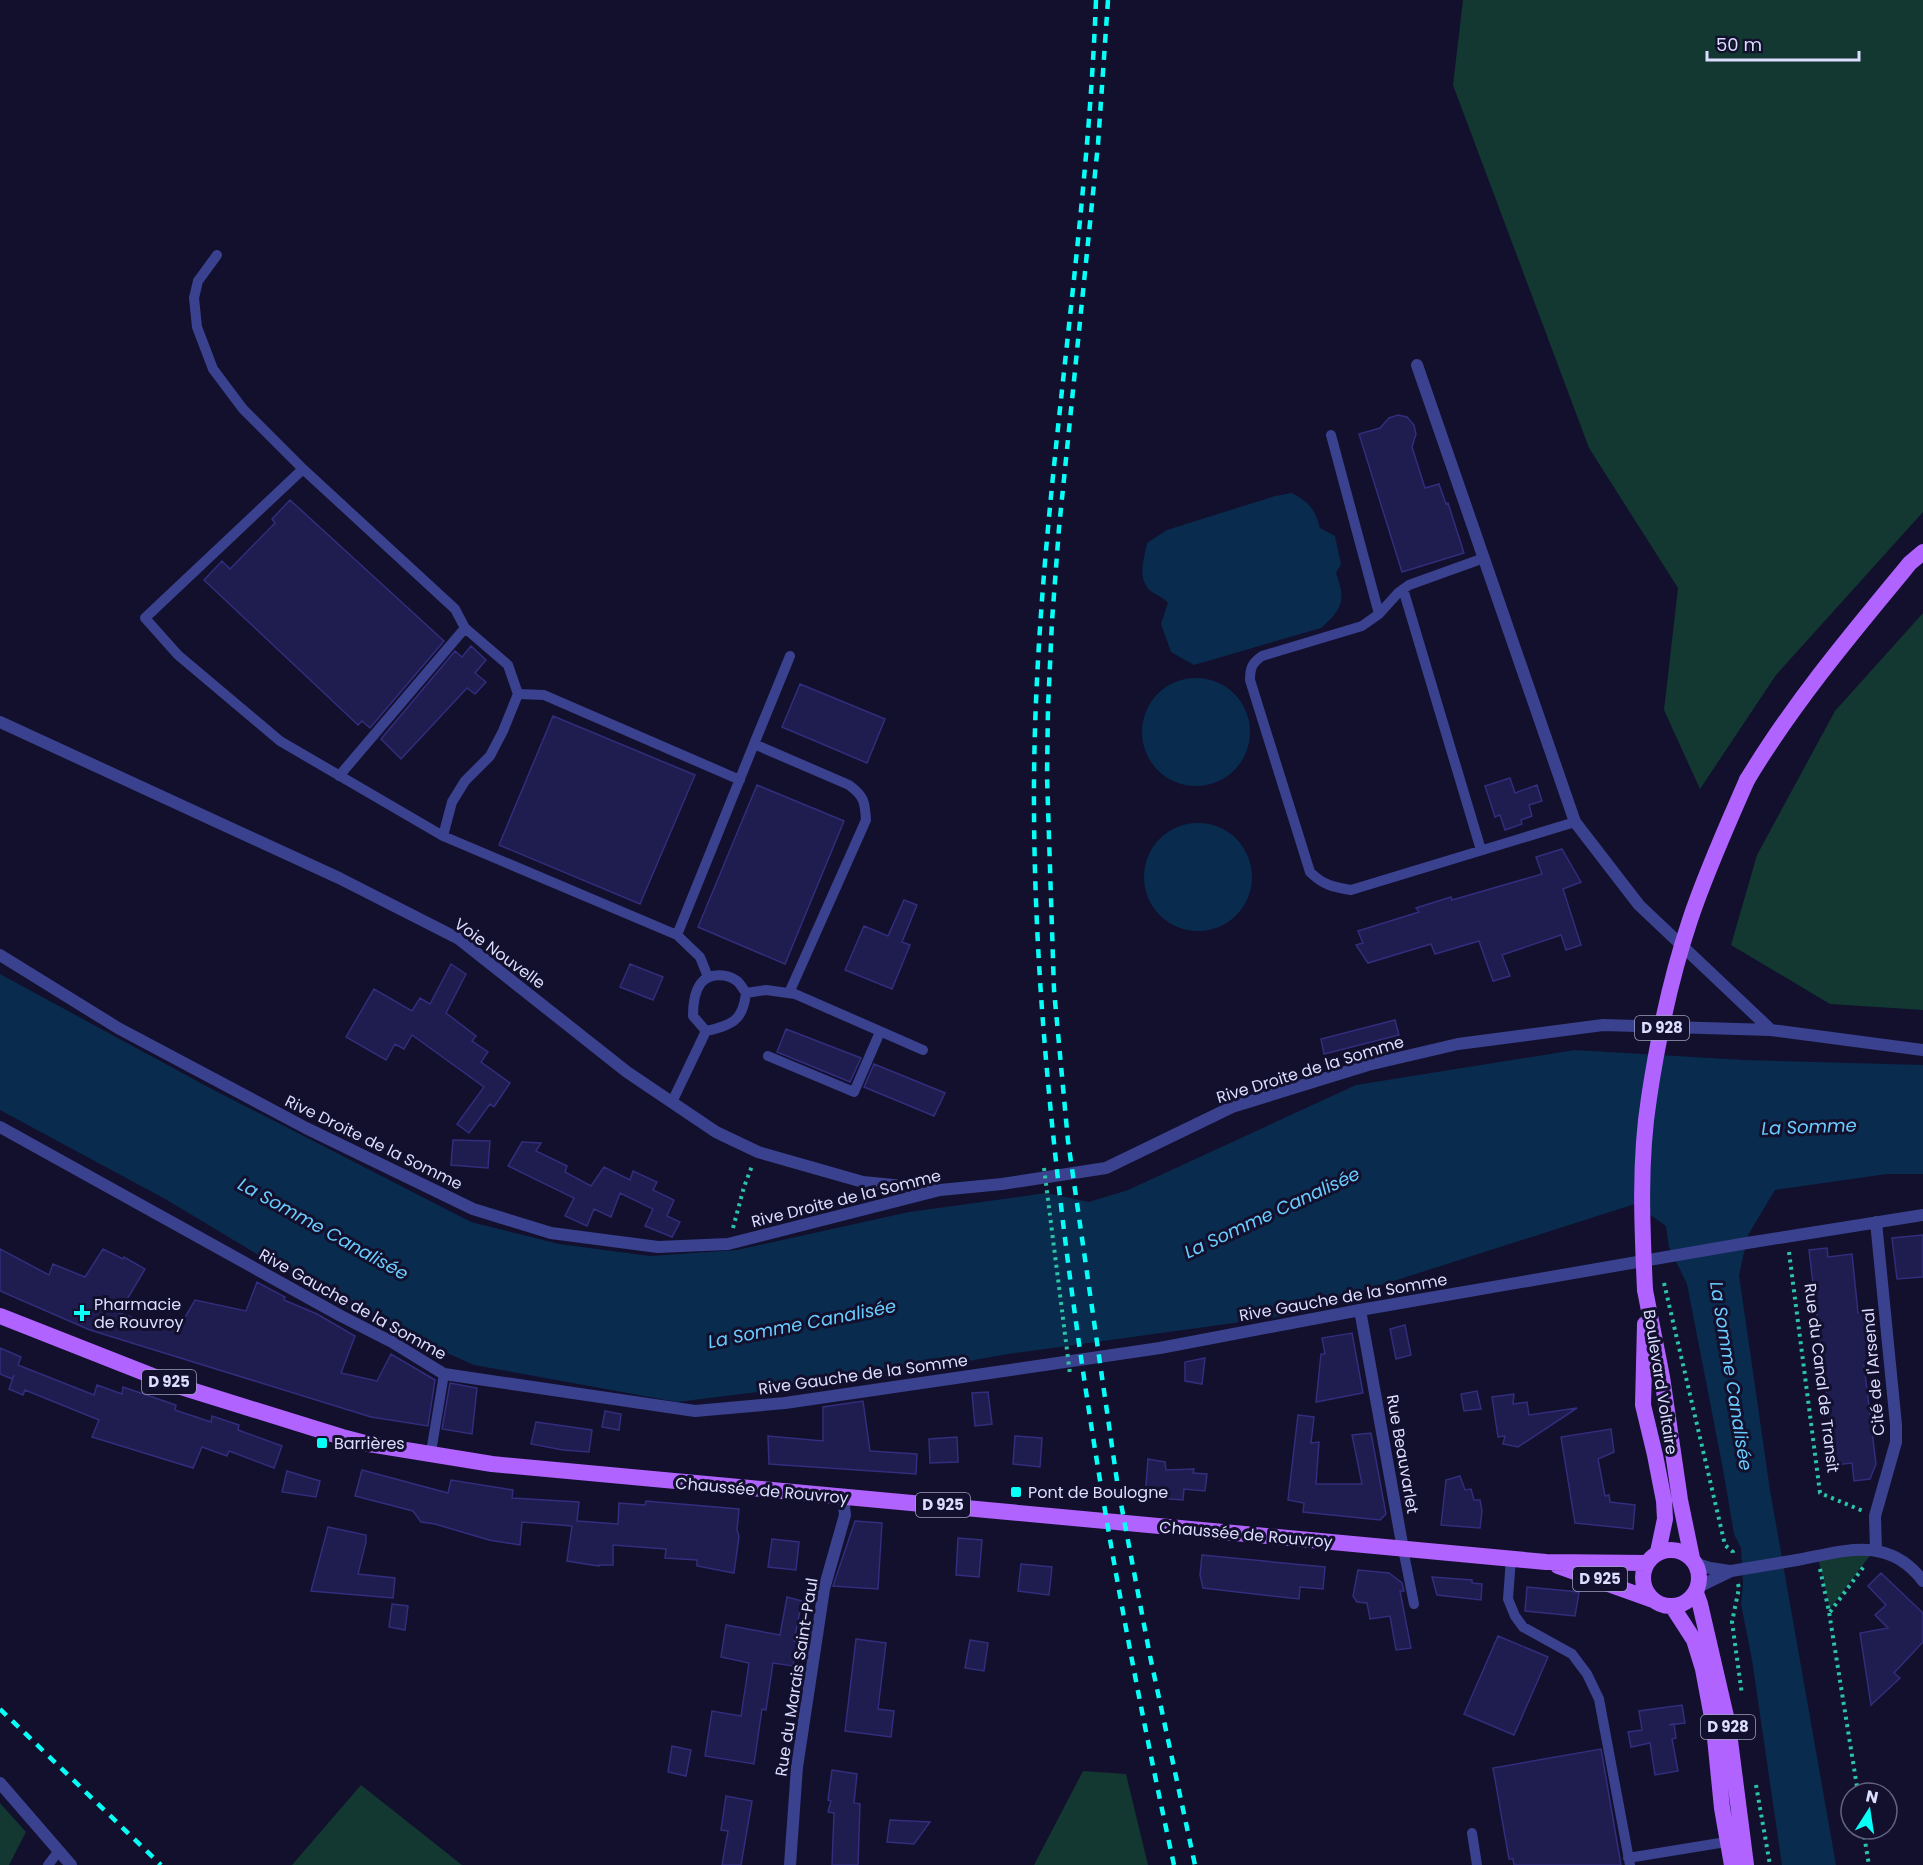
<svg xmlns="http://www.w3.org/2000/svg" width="1923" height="1865" font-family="Poppins,sans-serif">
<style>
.green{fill:#133731}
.water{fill:#092b4e}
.building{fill:#1f1c4f;stroke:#322d7c;stroke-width:1.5}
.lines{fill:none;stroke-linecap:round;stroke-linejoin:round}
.path{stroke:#2bc4a7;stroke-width:4;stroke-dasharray:3 4.5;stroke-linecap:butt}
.service{stroke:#3a418e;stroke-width:10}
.minor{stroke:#3a418e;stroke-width:12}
.primary{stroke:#b163ff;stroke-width:16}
.rail{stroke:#08fff8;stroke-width:4.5;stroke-dasharray:9 8;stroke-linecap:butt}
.path-bridge{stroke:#2bc4a7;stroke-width:4;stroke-dasharray:3 4.5;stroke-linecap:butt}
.minor-bridge{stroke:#3a418e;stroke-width:12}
.primary-bridge{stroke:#b163ff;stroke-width:16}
.poi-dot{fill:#08fff8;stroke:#12102d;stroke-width:2}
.labels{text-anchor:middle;stroke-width:6;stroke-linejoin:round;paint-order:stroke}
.shield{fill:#12102d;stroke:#9fa0c0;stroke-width:1.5}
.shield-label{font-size:15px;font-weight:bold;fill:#dcddff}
.street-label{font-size:16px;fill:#dcddff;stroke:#12102d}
.poi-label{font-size:16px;fill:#dcddff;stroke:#12102d;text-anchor:start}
.water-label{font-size:18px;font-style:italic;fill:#6acdff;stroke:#12102d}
</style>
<rect width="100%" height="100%" fill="#12102d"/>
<path class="green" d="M1463 0H1923V512L1776 675 1700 789 1664 710 1678 588 1589 448 1453 85Z
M1923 613V1010L1830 1004 1731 945 1757 855 1835 711Z
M1874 1550 1830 1609 1818 1558Z
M1083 1771 1126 1774 1148 1865H1034Z
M361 1785 462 1865H292Z
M0 1803 26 1832 9 1865H0Z"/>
<path class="water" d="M1292 493C1309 502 1315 509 1320 528L1335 536 1341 564 1336 573C1346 600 1343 609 1321 628L1194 665 1171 652 1161 624 1168 603C1163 597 1158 596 1152 592 1136 579 1144 560 1147 543L1167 530 1275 496Z
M1142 732a54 54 0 1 1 108 0a54 54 0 1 1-108 0Z
M1144 877a54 54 0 1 1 108 0a54 54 0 1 1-108 0Z
M0 974 208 1087 471 1222 559 1244 650 1256 737 1250 909 1212 1046 1193 1089 1202 1128 1190 1356 1085 1575 1050 1744 1060 1923 1065V1174H1887L1775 1190 1748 1235 1739 1275 1770 1490 1836 1865H1782L1752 1660 1741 1604 1743 1584 1741 1548 1734 1534 1723 1469 1687 1284 1669 1247 1666 1226 1635 1204 1284 1316 1008 1354 873 1378 677 1402 474 1365 348 1309 167 1200 0 1110Z"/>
<path class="building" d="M1398 415 1407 417 1414 425 1416 434 1412 447 1425 488 1439 484 1446 504 1448 503 1464 553 1402 572 1359 434 1380 428 1389 418Z
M290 500 444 641 370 728 362 721 358 725 204 580 222 561 230 569 275 523 272 519Z
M471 646 486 660 475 673 486 682 475 694 467 688 401 759 381 739 455 651 462 657Z
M800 684 885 719 867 763 782 727Z
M553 716 695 775 640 904 499 845Z
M1510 778 1515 793 1537 785 1542 801 1529 805 1532 816 1521 820 1522 824 1505 830 1500 815 1495 817 1485 786Z
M757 785 844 821 785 964 698 927Z
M1562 849 1581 882 1563 889 1581 945 1566 950 1561 935 1502 955 1510 976 1493 981 1479 941 1435 954 1431 944 1368 963 1356 945 1363 943 1358 931 1419 912 1416 908 1451 897 1452 900 1542 874 1536 857Z
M904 900 917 905 902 942 910 945 892 989 845 970 864 926 888 936Z
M451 964 466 974 446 1013 476 1036 472 1041 488 1052 481 1062 510 1083 494 1107 490 1104 469 1133 457 1124 484 1087 412 1035 404 1049 395 1044 386 1060 346 1037 374 989 412 1011 420 998 430 1004Z
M630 964 663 977 653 1000 620 987Z
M1395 1020 1399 1035 1324 1054 1321 1039Z
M786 1029 861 1058 850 1082 777 1052Z
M874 1064 945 1093 934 1116 864 1087Z
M453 1140 490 1141 488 1168 451 1165Z
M522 1142 541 1143 536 1151 567 1166 565 1172 591 1186 604 1167 630 1180 633 1171 657 1182 653 1190 674 1200 667 1216 680 1222 672 1237 645 1226 653 1209 620 1193 611 1217 594 1209 587 1226 565 1216 574 1198 508 1166Z
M1923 1235V1277L1897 1279 1892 1238Z
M1827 1248 1828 1257 1852 1254 1858 1313 1864 1312 1870 1364 1864 1365 1876 1464 1870 1479 1854 1481 1852 1463 1835 1465 1809 1250Z
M0 1249 49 1275 53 1264 85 1277 103 1249 123 1259 124 1257 145 1269 119 1313 177 1331 195 1300 246 1311 257 1282 285 1297 284 1300 317 1314 355 1336 341 1373 377 1381 391 1354 435 1380 428 1426 371 1417 90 1330 0 1291Z
M1405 1325 1411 1355 1396 1359 1390 1329Z
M1352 1333 1363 1393 1316 1402 1321 1354H1325L1322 1338Z
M0 1348 21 1357 18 1365 94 1395 97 1385 122 1394 123 1387 176 1405 175 1410 211 1422 212 1416 239 1425 238 1430 282 1446 274 1468 229 1451 227 1456 202 1447 193 1468 92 1437 99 1420 25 1390 23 1395 9 1389 14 1375 12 1379 0 1374Z
M1205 1358 1202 1384 1185 1381V1362Z
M450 1383 477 1388 472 1434 442 1429Z
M1477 1391 1481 1409 1464 1411 1461 1394Z
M988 1392 992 1424 975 1426 972 1393Z
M1514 1394 1513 1404 1527 1402 1529 1415 1577 1408 1518 1447 1503 1444 1505 1436 1498 1437 1492 1397Z
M863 1401 870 1451 917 1454 916 1474 769 1464 768 1436 823 1441V1407Z
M605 1411 621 1414 619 1430 602 1427Z
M1298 1415 1314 1417 1311 1443 1319 1442 1316 1484H1362L1352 1435 1371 1433 1386 1514 1380 1520 1303 1512 1304 1503 1288 1500Z
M536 1422 592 1430 589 1452 563 1450 531 1444Z
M1611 1429 1614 1452 1598 1459 1605 1496 1609 1495 1610 1502 1635 1505 1633 1529 1575 1523 1561 1437Z
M1015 1436 1042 1438 1040 1467 1013 1464Z
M957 1437 958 1462 930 1463 929 1439Z
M1148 1459 1165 1462 1166 1470 1194 1469 1193 1473 1207 1474 1205 1491 1184 1489 1183 1500 1145 1497Z
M362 1470 448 1493 451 1480 513 1490 512 1498 579 1502 577 1521 618 1524 619 1503 645 1505 646 1501 739 1509 737 1530 739 1536 734 1573 697 1566V1560L665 1558 666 1549 613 1545V1565H599V1566L567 1561 572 1526 522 1522 520 1545 489 1540 435 1524 421 1522 413 1511 355 1496Z
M287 1471 320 1481 316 1497 282 1492Z
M1460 1476 1465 1490 1471 1489 1474 1500H1480L1482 1511 1480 1528 1441 1525 1446 1480Z
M855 1521 882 1523 878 1589 833 1586Z
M328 1527 366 1535V1542L358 1574 395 1578 393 1598 311 1591Z
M958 1538 982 1540 979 1577 956 1575Z
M772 1539 799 1542 796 1570 768 1567Z
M1202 1555 1325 1567 1323 1589 1300 1587 1299 1599 1203 1588 1200 1575Z
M1021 1564 1052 1567 1049 1595 1018 1591Z
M1358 1570 1389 1573 1402 1583 1404 1591H1400L1411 1648 1396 1650 1390 1616 1370 1619 1367 1603 1357 1602 1353 1596Z
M1881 1573 1923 1613V1642L1894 1673 1900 1678 1871 1705 1860 1633 1888 1628 1875 1615 1886 1605 1868 1586Z
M1432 1577 1472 1580V1583L1482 1584 1481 1600 1437 1595Z
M1527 1587 1579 1592 1575 1616 1525 1611Z
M787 1597 802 1601 794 1641 797 1642 793 1666 773 1663 766 1710 762 1709 754 1764 705 1756 712 1711 741 1716 749 1663 721 1657 726 1625 780 1635Z
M392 1604 408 1606 405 1630 389 1627Z
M1498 1636 1548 1657 1514 1735 1464 1714Z
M856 1639 886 1643 878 1709 894 1711 891 1737 845 1731Z
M970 1640 988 1643 984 1671 965 1668Z
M1682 1705 1685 1723 1669 1725 1674 1724 1676 1738 1672 1739 1678 1771 1655 1775 1650 1743 1631 1747 1628 1732 1642 1730 1639 1711Z
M672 1746 691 1750 686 1776 668 1772Z
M1601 1749 1621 1865H1514L1513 1859H1509L1493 1768Z
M832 1770 857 1774 854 1803 860 1804 858 1865H832L834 1813 828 1812 831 1801 828 1800Z
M726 1796 752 1801 741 1865H722L728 1831 721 1830Z
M890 1820 930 1822 914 1844 887 1842Z"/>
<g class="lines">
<path class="path" d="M733 1228 744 1187 752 1166
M1789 1252 1820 1493 1863 1511
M1664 1283 1725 1545 1733 1552V1556
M1820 1569 1829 1612 1858 1793
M1738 1584 1739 1588 1732 1622 1742 1695
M1830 1612 1865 1565
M1756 1785 1770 1865
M1863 1829 1869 1865"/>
<path class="service" d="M217 255 198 281 194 298 197 327 213 369 243 409 303 469 455 609 465 628
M1331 435 1379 614
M303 469 145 618 178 655 280 741 443 836
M1484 558 1409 585 1398 593 1379 614 1362 626 1262 656C1252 663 1250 668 1250 680L1310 872C1323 885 1333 887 1351 890L1575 822
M1403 589 1481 850
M754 744 790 656
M339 776 465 628 508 665 518 694
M677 935 443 836 452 802 465 781 490 756 503 731 518 694 544 695 740 780
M708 977 700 957 677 935 754 744 849 785C864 796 865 802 866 820L789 993
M746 993 766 990 795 994 923 1050
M768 1056 854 1092 880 1032
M672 1102 706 1031C732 1025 743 1021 746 993 743 989 740 983 737 981 727 973 709 973 701 983 694 992 693 1006 693 1016L706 1031
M431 1452 444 1374
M1403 1549 1414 1604
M1511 1558 1508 1599 1515 1616 1523 1627 1572 1654 1587 1674 1599 1699 1630 1865
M1472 1833 1477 1865
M1628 1858 1732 1841
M48 1865 58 1852"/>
<path class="minor" d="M1417 365 1575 822 1639 905 1771 1030
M0 722 339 878 459 939 627 1072 716 1132 758 1152 863 1182 933 1189
M0 955 118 1028 306 1128 473 1209 551 1233 658 1247 728 1244 940 1190 1002 1184 1106 1168 1232 1107 1368 1065 1458 1044 1603 1025 1771 1030 1923 1050
M0 1127 341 1316 392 1342 444 1374 695 1411 785 1403 1160 1348 1360 1310 1747 1243 1923 1215
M1876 1222 1896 1425V1442L1875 1516 1876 1550
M1360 1310 1403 1549
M1797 1560C1845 1551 1888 1535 1923 1581
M1697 1564 1710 1568 1730 1571
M1698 1587 1731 1571
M0 1783 71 1865
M790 1865 797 1767 824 1589 845 1515 843 1497"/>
<path class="primary" d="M1747 780C1794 702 1852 633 1910 563L1923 552
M1645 1290 1662 1377 1680 1500 1692 1558
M0 1316 178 1386 342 1437 369 1444 492 1464 1546 1562 1647 1563
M1645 1324 1643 1405 1655 1455 1664 1501 1665 1519 1658 1552
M1643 1578a28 28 0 1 1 56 0a28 28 0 1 1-56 0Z
M1558 1566 1653 1600
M1696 1593 1700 1604 1728 1725 1746 1865
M1672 1606 1694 1640 1703 1669 1714 1728 1722 1808 1732 1865"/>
<path class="rail" d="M1096 0C1086 261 1036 519 1034 781 1033 945 1048 1107 1069 1270 1095 1470 1131 1668 1174 1865
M1108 0 1098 144 1059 528 1052 621 1048 708 1047 776 1054 990 1068 1141 1118 1488 1150 1656 1195 1865
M0 1709 161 1865"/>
<path class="path-bridge" d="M1044 1168 1070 1374"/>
<path class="minor-bridge" d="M1731 1571 1797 1560"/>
<path class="primary-bridge" d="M1645 1290C1642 1226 1639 1161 1649 1098 1658 1038 1671 977 1690 920 1706 872 1727 826 1747 780"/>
</g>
<g class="poi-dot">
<path d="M79 1304h6v6h6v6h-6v6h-6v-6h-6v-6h6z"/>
<rect x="316" y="1437" width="12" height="12" rx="3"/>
<rect x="1010" y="1486" width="12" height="12" rx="3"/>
</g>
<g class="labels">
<g class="shield">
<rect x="1635" y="1016" width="54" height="24" rx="4.5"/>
<rect x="142" y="1370" width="54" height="24" rx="4.5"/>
<rect x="916" y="1493" width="54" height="24" rx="4.5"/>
<rect x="1573" y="1567" width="54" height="24" rx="4.5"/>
<rect x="1701" y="1715" width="54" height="24" rx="4.5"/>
</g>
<g class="shield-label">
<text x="1662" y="1033">D 928</text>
<text x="169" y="1387">D 925</text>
<text x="943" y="1510">D 925</text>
<text x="1600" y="1584">D 925</text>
<text x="1728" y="1732">D 928</text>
</g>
<g class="street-label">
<text transform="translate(500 953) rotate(36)" y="6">Voie Nouvelle</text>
<text transform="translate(1310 1069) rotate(-17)" y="6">Rive Droite de la Somme</text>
<text transform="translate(374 1142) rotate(26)" y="6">Rive Droite de la Somme</text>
<text transform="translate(846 1198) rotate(-14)" y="6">Rive Droite de la Somme</text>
<text transform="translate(1343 1297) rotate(-10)" y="6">Rive Gauche de la Somme</text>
<text transform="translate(353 1304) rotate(29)" y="6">Rive Gauche de la Somme</text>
<text transform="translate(1873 1372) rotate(-95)" y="6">Cité de l'Arsenal</text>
<text transform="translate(863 1374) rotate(-8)" y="6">Rive Gauche de la Somme</text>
<text transform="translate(1822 1378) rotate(83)" y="6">Rue du Canal de Transit</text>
<text transform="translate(1661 1382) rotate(81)" y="6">Boulevard Voltaire</text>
<text transform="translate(1403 1454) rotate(80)" y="6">Rue Beauvarlet</text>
<text transform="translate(762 1490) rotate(5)" y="6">Chaussée de Rouvroy</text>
<text transform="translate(1246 1534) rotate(5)" y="6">Chaussée de Rouvroy</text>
<text transform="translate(796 1677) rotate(-81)" y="6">Rue du Marais Saint-Paul</text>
</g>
<g class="poi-label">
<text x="94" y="1310">Pharmacie<tspan x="94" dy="18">de Rouvroy</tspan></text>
<text x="334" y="1449">Barrières</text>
<text x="1028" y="1498">Pont de Boulogne</text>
</g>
<g class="water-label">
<text transform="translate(1809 1127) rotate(-2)" y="6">La Somme</text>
<text transform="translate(1272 1213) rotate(-25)" y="6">La Somme Canalisée</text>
<text transform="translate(323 1229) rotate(29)" y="6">La Somme Canalisée</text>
<text transform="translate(802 1324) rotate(-11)" y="6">La Somme Canalisée</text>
<text transform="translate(1731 1376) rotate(81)" y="6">La Somme Canalisée</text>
</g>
</g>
<g transform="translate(1869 1811) rotate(12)"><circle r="28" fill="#12102d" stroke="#636281" stroke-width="1.5"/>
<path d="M0-4.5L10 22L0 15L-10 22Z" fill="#08fff8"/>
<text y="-9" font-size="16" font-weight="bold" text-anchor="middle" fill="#dcddff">N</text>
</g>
<path d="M1707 51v9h152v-9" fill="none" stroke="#dcddff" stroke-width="3"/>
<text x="1716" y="51" font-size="18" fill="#dcddff" stroke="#12102d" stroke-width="4.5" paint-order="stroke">50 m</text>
</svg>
